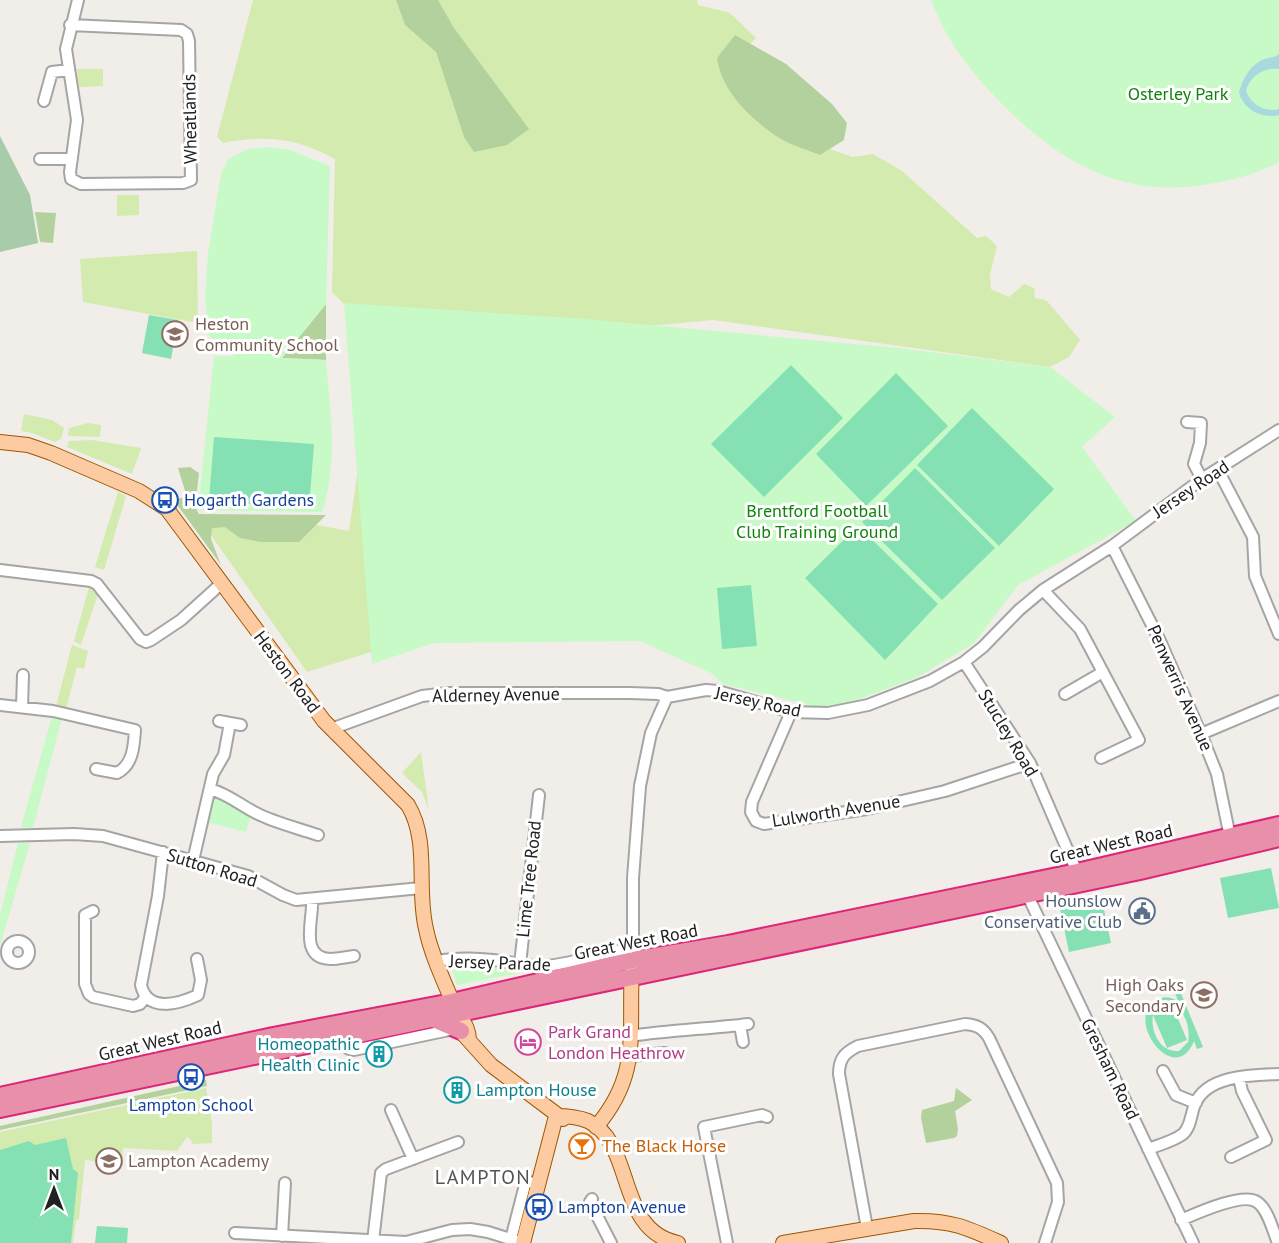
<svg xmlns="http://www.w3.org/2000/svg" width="1279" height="1243" font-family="'PT Sans',sans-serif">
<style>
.grass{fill:#d3ebae}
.forest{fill:#b2d19c}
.cemetery{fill:#a8cbaa}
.park{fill:#c7fac6}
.pitch{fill:#85e0b3;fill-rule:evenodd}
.water{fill:#a8d9df}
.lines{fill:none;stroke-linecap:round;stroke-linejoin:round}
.minor-casing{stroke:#a5a5a5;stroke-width:14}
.major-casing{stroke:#9e5700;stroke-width:16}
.highway-casing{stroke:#dd267a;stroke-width:20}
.minor{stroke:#fff;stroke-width:10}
.major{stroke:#fdcba1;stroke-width:14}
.highway{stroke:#e88faa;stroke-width:16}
.labels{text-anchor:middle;stroke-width:6;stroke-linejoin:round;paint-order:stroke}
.park-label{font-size:18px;fill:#0f830b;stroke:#fff}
.street-label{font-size:18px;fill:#212121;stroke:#fff}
.education-label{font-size:18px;fill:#785e54;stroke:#fff;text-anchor:start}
.transit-label{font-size:18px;fill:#164399;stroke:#fff;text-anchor:start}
.service-label{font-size:18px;fill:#4e5e75;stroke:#fff;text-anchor:end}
.hotel-label{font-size:18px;fill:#b23c85;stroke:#fff;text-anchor:start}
.culture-label{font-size:18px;fill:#0d838f;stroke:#fff;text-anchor:end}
.food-label{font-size:18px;fill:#c56008;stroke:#fff;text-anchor:start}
.neighbourhood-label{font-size:20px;letter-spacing:1.5px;fill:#545454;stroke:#fff}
</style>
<rect width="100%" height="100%" fill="#f1ede8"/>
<path class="grass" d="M253 0H396L405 25 436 52 464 137 454 28 438 0H697L698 5 730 13 756 38 750 44 735 35 820 155 830 149 852 157 873 154 902 171 977 238 986 236 997 246 990 274 991 289 1009 297 1024 284 1034 288 1035 298 1046 300 1080 340 1069 357 1050 367 713 320 617 329 649 636 512 633 384 648 307 672 201 521 311 524 349 531 363 435 350 310 332 292 335 159C295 137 266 135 223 143L217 137Z
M77 69H103V86L79 87Z
M117 195H139V215L117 216Z
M197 251 198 323 83 302 80 259Z
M24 414 52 420 64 428 61 439 55 442 32 433 21 431Z
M88 423 101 425 100 437 68 436 69 428Z
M92 440 141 448 132 474 67 447 69 441Z
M118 492 126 496 104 570 95 567Z
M89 587 98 594 81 645 74 641Z
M72 645 88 651 84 669 77 667 66 709 56 706Z
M421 752 429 810 422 792 402 773Z
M206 1088 212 1123V1143L192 1144 191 1140 187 1137 177 1151 123 1148 122 1164 85 1160 79 1219 76 1220 73 1243H0V1132Z"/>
<path class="forest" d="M396 0H438L454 28 529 129 507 145 474 152 464 137 436 52 405 25Z
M735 35 786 64 832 104 847 123 844 140 820 155C808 150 793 146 781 139 753 121 722 93 717 58Z
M35 212 56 213 53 243 40 242Z
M326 304V360L282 358Z
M190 467 199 473 195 507 199 514 326 515 299 542H261L240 538 225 527 212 528 211 539 221 565 173 499 182 498 186 494 178 468Z
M206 1080 207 1086 0 1130V1126Z
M956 1088 972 1100 955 1111 958 1129 957 1136 954 1138 926 1143 921 1118 922 1110 954 1101Z"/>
<path class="cemetery" d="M0 136 30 195 38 243 0 252Z"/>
<path class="park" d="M931 0H1279V162C1259 173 1237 179 1215 183 1131 200 1068 168 1009 111 988 90 967 67 951 41 943 29 937 14 931 0Z
M270 147 290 150 330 166 326 304 282 358 326 360C330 412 339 460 322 512L198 510 214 356H235L209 336 205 300 208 253 221 174 228 159 248 149Z
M344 303 585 319 898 348 1050 367 1115 417 1082 447 1136 521 1018 585 974 643 918 677 830 710 723 684 711 673 640 641 434 643 372 664Z
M52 716 62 718 33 828 21 827Z
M212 797 231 802 251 815 246 832 206 822Z
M18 843H30L0 946V915Z
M476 963H492L517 969 519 973 457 985 451 966Z"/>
<path class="pitch" d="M149 315 178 320 171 359 142 353Z
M791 365 843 418 764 497 711 444Z
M896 373 948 426 866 506 816 454Z
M972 408 1054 489 999 546 917 465Z
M214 437 314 444 309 508 209 501Z
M915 468 995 548 942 600 862 522Z
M858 526 938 604 885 660 805 578Z
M751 585 757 646 722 649 717 588Z
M1271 868 1279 908 1228 918 1220 878Z
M1102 900 1111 943 1069 952 1060 909Z
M1180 991 1203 1047 1197 1049 1194 1041C1176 1088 1124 1021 1155 1001 1163 995 1170 997 1178 1001L1175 993ZM1164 1003C1183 1004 1191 1025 1188 1042L1179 1051C1160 1053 1150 1031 1153 1015L1167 1048 1187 1040 1173 1007 1153 1014 1157 1006Z
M66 1138 73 1169 78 1173 71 1243H0V1150L29 1141 35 1145Z
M97 1226 128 1228 127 1243H95Z"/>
<path class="water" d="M1279 54V69C1264 67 1250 76 1246 91 1251 104 1264 113 1279 109V115C1262 119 1244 110 1239 93 1242 80 1251 63 1265 59 1271 57 1274 58 1279 54Z"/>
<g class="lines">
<g class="minor-casing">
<path id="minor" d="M70 25 181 30 187 34 189 41 191 180 183 183 81 184 71 179 70 172 77 120 66 49 78 0
M44 101 52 72 69 70
M40 159H71
M1187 422 1201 423 1200 443 1194 464 1202 479
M1218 470 1253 537 1255 576 1279 634
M1112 546 1160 641 1201 734 1217 774 1230 837
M0 570 91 581 97 584 140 639 146 642 151 640 181 620 222 583
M1043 590 1080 629 1139 740 1101 758
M964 662 1030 763 1077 872
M1065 694 1103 672
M0 705 53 711 135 730C134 746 133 765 117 773L96 769
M22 707 23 675
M791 712 752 802 751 812 756 821 764 824 867 809 945 791 1030 763
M219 721 241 725
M331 729 422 696 448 693H630L658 694 667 697
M1201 734 1279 701
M210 789C228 794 240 805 256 813 275 823 298 828 318 835
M0 836 74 834 103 836 248 876 283 895 296 900 421 888
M163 852 158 896 141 985C147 1013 179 1004 198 995L201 980 197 959
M193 861 213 774 224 755 230 723
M1027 894 1193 1243
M312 899C314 918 298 958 330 959 338 959 346 957 354 956
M93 911 85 915V984L89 994 93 997 133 1006 140 1004 145 998
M7 952a11 11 0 1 1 22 0a11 11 0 1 1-22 0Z
M633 960V878L640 786 651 733 667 697 706 690 718 691 791 712 828 713 868 705 930 681 964 662 983 647 1019 610 1043 590 1112 546 1202 479 1279 430
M437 961C458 957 480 958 502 961 515 963 529 967 543 966 574 965 603 950 633 949
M520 964 539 795
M740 1025 743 1042
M631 1036C670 1030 709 1029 748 1024
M345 1037 349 1049 354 1050 454 1029
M630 1056 665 1053
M1163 1071 1176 1095 1196 1103
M391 1110 413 1159
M1148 1149C1159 1145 1174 1141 1183 1134 1191 1127 1191 1113 1195 1104 1207 1075 1252 1075 1279 1074
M1231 1157 1266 1140 1242 1091 1239 1078
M592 1199 590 1202 611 1243
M1181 1220C1195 1214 1243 1192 1257 1202 1268 1209 1273 1231 1278 1243
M867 1228 839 1074C839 1059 844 1053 858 1046L965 1024C977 1025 983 1028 989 1038L1057 1183 1058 1202 1045 1243
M235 1233 406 1242 452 1230 470 1229 488 1232 523 1243
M282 1236 285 1183
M511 1239 526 1181 538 1184
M373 1241 381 1173 386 1169 458 1142
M727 1243 704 1127 762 1115 767 1117"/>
</g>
<g class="major-casing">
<path id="major" d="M0 442 28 445 51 453 139 491 167 509 324 721 408 805C430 842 416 888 426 929 431 954 443 979 453 1003 458 1017 469 1024 469 1040
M464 1035 491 1065 563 1119
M556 1116C567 1116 578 1117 588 1121 636 1144 615 1230 678 1243
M596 1127C642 1073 628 1032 632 967
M523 1243 556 1116
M783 1243 914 1221C951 1220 968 1228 1001 1243"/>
</g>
<g class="highway-casing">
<path id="highway" d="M431 1018 461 1031
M0 1096 273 1036 452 1002 633 960 728 944 1077 872 1279 825
M0 1109 1140 871 1279 838"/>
</g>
<use href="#minor" class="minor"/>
<use href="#major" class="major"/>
<use href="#highway" class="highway"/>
</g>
<defs>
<g id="school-ring" transform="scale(1.35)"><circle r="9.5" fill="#fff" stroke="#8d6e63" stroke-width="1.5"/><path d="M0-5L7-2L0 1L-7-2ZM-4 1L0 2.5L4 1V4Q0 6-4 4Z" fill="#8d6e63"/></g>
<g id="bus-ring" transform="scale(1.35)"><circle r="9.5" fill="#fff" stroke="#1a4fb4" stroke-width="1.5"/><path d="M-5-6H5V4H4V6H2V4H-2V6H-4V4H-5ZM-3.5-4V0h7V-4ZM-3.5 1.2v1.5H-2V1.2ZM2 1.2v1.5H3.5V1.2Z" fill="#1a4fb4"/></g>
<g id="civic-ring" transform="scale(1.35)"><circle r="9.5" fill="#fff" stroke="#5c6f8a" stroke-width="1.5"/><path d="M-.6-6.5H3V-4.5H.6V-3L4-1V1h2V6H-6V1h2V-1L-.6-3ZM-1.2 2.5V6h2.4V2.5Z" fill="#5c6f8a"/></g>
<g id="hotel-ring" transform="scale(1.35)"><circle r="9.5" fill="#fff" stroke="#d1479c" stroke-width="1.5"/><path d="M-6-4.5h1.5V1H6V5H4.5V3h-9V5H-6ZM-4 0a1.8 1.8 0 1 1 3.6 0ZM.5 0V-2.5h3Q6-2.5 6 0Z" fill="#d1479c"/></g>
<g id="building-ring" transform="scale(1.35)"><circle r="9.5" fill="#fff" stroke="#0f9aa8" stroke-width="1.5"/><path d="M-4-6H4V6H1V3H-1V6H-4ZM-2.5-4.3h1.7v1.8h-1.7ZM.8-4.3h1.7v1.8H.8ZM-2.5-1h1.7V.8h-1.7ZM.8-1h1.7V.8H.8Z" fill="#0f9aa8"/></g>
<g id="bar-ring" transform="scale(1.35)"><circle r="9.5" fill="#fff" stroke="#e8710a" stroke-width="1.5"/><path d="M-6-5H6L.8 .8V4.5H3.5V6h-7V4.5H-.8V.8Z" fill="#e8710a"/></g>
</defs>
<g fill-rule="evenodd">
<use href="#school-ring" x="175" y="334"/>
<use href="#bus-ring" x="165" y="500"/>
<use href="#civic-ring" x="1142" y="911"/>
<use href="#school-ring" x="1204" y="995"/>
<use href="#hotel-ring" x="528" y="1042"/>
<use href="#building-ring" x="379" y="1054"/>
<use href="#bus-ring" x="191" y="1077"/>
<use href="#building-ring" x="457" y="1090"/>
<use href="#bar-ring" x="582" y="1146"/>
<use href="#school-ring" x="109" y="1161"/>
<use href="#bus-ring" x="539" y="1207"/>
</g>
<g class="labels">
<g class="park-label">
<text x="1178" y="100">Osterley Park</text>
<text x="817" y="517">Brentford Football<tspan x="817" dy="21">Club Training Ground</tspan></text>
</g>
<g class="street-label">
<text transform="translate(190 119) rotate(-91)" y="6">Wheatlands</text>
<text transform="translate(1191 489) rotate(-34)" y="6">Jersey Road</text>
<text transform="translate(287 672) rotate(53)" y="6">Heston Road</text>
<text transform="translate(1180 688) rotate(66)" y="6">Penwerris Avenue</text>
<text transform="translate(496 695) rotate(-1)" y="6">Alderney Avenue</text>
<text transform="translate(758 702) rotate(12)" y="6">Jersey Road</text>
<text transform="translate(1008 733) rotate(59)" y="6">Stucley Road</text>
<text transform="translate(836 811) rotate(-9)" y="6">Lulworth Avenue</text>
<text transform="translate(1111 844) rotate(-13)" y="6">Great West Road</text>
<text transform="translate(212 868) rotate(17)" y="6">Sutton Road</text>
<text transform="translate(529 879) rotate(-84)" y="6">Lime Tree Road</text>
<text transform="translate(636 942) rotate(-11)" y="6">Great West Road</text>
<text transform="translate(500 963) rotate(2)" y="6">Jersey Parade</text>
<text transform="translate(160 1041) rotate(-13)" y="6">Great West Road</text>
<text transform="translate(1110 1069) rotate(64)" y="6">Gresham Road</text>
</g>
<g class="education-label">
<text x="195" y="330">Heston<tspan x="195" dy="21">Community School</tspan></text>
<text x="1184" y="991" text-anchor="end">High Oaks<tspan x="1184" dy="21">Secondary</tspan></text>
<text x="128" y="1167">Lampton Academy</text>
</g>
<g class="transit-label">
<text x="184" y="506">Hogarth Gardens</text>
<text x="191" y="1111" text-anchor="middle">Lampton School</text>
<text x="558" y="1213">Lampton Avenue</text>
</g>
<g class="service-label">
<text x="1122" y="907">Hounslow<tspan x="1122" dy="21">Conservative Club</tspan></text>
</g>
<g class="hotel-label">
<text x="548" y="1038">Park Grand<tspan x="548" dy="21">London Heathrow</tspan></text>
</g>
<g class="culture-label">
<text x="360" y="1050">Homeopathic<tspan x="360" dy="21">Health Clinic</tspan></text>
<text x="476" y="1096" text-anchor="start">Lampton House</text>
</g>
<g class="food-label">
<text x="602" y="1152">The Black Horse</text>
</g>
<g class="neighbourhood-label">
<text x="483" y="1184">LAMPTON</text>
</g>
</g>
<g transform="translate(54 1189)" stroke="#ffffff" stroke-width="4.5" paint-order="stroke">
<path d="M0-4.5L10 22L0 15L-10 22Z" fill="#212121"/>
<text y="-9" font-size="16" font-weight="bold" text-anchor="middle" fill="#212121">N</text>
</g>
</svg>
